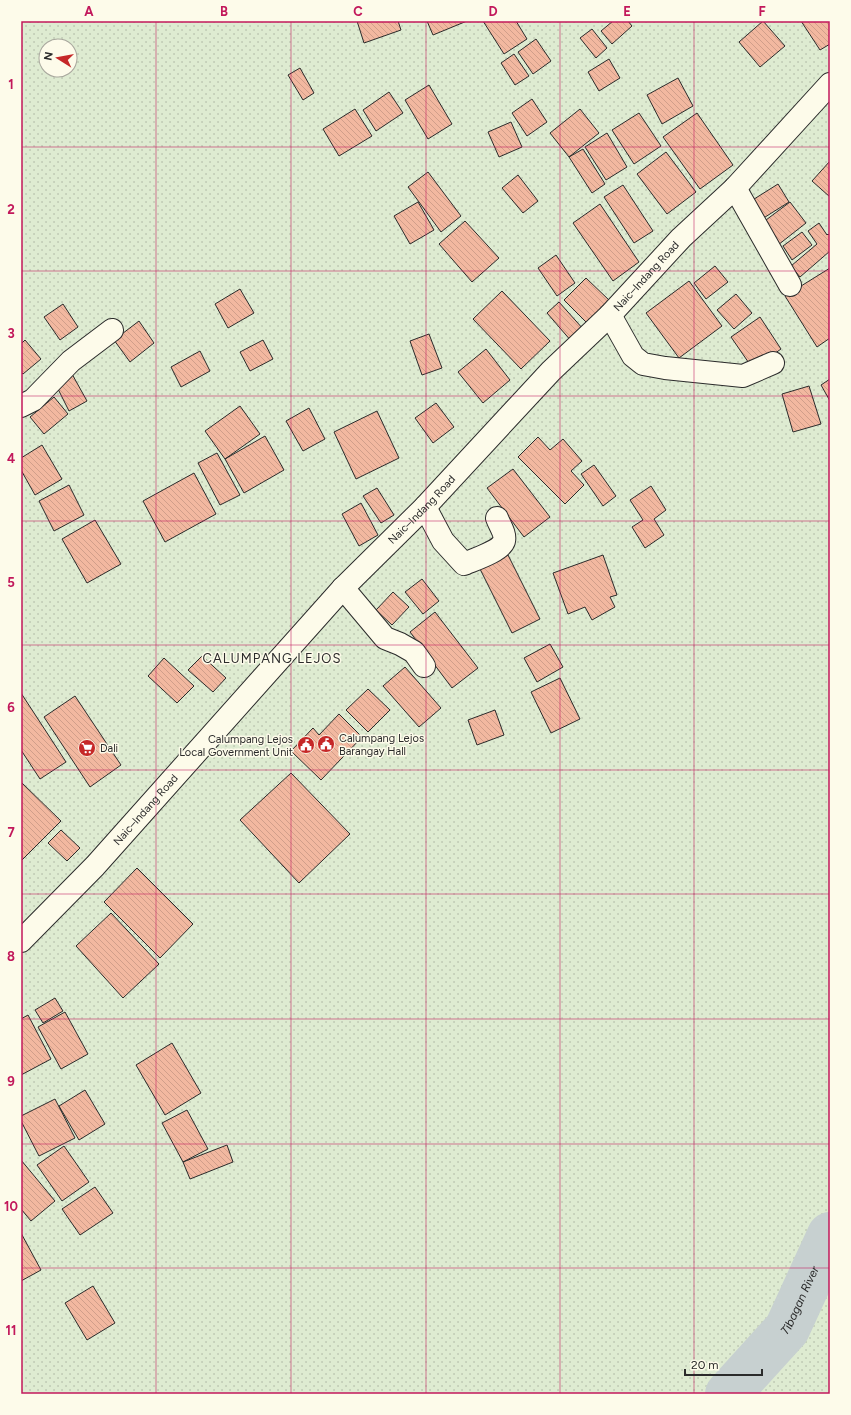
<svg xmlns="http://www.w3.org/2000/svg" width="851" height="1415" font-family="Figtree,sans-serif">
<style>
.grass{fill:url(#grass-dots);stroke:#74746e;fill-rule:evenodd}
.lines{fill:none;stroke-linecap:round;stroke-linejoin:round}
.river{stroke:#c7d0d0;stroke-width:46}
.building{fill:url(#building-back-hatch);stroke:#2b2b2b}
.minor-casing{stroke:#2b2b2b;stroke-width:24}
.major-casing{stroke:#2b2b2b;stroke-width:24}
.minor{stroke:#fdfbea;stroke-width:22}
.major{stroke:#fdfbea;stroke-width:22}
.grid{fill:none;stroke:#c2185b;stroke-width:1;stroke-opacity:0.55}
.labels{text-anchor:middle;stroke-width:3;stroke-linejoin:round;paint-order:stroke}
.street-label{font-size:11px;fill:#2b2b2b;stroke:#fdfbea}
.poi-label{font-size:11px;fill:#2b2b2b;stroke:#fdfbea;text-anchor:start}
.water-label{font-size:12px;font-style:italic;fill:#2b2b2b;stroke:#fdfbea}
.quarter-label{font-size:13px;letter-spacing:1px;fill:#2b2b2b;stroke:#fdfbea}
.neatline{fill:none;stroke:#c2185b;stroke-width:1.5}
.grid-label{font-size:13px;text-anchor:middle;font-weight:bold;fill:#c2185b}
</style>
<defs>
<pattern id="grass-dots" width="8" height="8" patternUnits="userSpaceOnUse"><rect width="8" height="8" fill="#deebd1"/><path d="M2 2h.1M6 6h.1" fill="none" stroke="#bfcab4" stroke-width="1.8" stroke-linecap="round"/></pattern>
<pattern id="building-back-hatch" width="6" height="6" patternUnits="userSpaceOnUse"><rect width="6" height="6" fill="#f2b8a0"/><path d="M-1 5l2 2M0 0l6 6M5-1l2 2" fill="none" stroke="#d09e8a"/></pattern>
</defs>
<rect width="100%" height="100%" fill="#fdfbea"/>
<path class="grass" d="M21 21H830V1394H21ZM46 46H70V70H46Z"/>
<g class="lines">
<path class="river" id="s1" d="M728 1394 787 1329 830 1235"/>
</g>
<path class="building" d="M357 21H398L401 30 364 43Z
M427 21H467L433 35Z
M483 21H516L527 39 504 54Z
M613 21H628L632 26 612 44 601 31Z
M763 21 785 46 760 67 739 42Z
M801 21H830V44L820 50Z
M592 29 607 48 596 58 580 38Z
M536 39 551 61 533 74 518 52Z
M514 54 529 76 515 85 501 63Z
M609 59 620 78 599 91 588 72Z
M300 68 314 93 303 100 288 75Z
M678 78 693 106 662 124 647 95Z
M429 85 452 124 428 139 405 100Z
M389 92 403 113 376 131 363 110Z
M532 99 547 122 527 136 512 113Z
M355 109 372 136 339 156 323 129Z
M580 109 599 133 569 157 550 133Z
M639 113 661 146 634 164 612 130Z
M697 113 733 165 700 189 663 137Z
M511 122 522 147 499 157 488 132Z
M607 133 627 167 606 180 585 147Z
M583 149 605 184 592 193 569 157Z
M666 152 696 192 667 214 637 174Z
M830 161V197L812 181Z
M428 172 461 216 441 232 408 187Z
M518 175 538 201 523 213 502 188Z
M778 184 789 202 762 219 751 201Z
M623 185 653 231 634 243 604 197Z
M418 202 434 230 410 244 394 216Z
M790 202 806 223 778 245 762 223Z
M600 204 639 262 613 281 573 223Z
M465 221 499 258 472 282 439 244Z
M819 223 827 235 828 234 830 236V251L800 277 791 266 817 244 808 231Z
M802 232 812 245 792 260 783 246Z
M556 255 575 283 557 296 538 268Z
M715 266 728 282 706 299 694 283Z
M830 268V338L817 347 785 296Z
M586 278 610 301 588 324 564 300Z
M689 281 722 326 679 358 646 313Z
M240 289 254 313 228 328 215 304Z
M502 291 550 341 521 369 473 319Z
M736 294 752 313 734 329 717 310Z
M559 302 584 330 572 342 547 313Z
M63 304 78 327 60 340 44 317Z
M760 317 781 349 753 369 731 337Z
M139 321 154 343 130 362 114 340Z
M429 334 442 368 422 375 410 341Z
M25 340 41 359 23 374 21 372V344Z
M263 340 273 359 250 371 240 352Z
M486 349 510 380 483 403 458 372Z
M200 351 210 371 181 387 171 367Z
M72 374 87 401 69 411 55 383Z
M830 379V401L821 385Z
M809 386 821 424 793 432 782 394Z
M54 397 68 414 44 434 30 417Z
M436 403 454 427 433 443 415 418Z
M240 406 260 434 225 459 205 431Z
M309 408 325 439 303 451 286 421Z
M377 411 399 458 356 479 334 432Z
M265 436 284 470 244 493 225 459Z
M538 437 550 450 563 439 582 461 571 471 584 485 565 504 518 457Z
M42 445 62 479 35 495 21 470V458Z
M217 453 240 495 220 505 198 463Z
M594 465 616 496 603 506 581 474Z
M513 469 550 517 524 537 487 488Z
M194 473 216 514 165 542 143 501Z
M69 485 84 515 54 531 39 501Z
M651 486 666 510 654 519 664 535 645 548 632 527 643 520 630 500Z
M377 488 394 515 381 523 363 496Z
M361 503 378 535 359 546 342 514Z
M95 520 121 564 87 583 62 539Z
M508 555 540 619 512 633 480 569Z
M603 555 617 595 610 597 615 607 592 620 585 607 568 614 553 573Z
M422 579 439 601 423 614 405 592Z
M393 592 409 607 392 625 376 610Z
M435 612 478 668 452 688 410 632Z
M550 644 563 667 537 682 524 658Z
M202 656 226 678 213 692 188 670Z
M164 658 194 686 177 703 148 676Z
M405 667 441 708 419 727 383 686Z
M560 678 580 719 551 733 531 692Z
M368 689 390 710 368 732 346 710Z
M21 693 66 762 40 779 21 750Z
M75 696 121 765 90 787 44 717Z
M495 710 504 735 477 745 468 720Z
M339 714 362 737 321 780 291 751 313 728 319 735Z
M291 773 350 834 299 883 240 820Z
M21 782 61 821 21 861Z
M61 830 80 848 67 861 48 843Z
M137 868 193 924 160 958 104 902Z
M111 913 159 964 123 998 76 946Z
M55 998 63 1011 43 1023 35 1010Z
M65 1012 88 1054 61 1069 38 1027Z
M28 1015 51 1059 21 1075V1019Z
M172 1043 201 1093 165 1115 136 1065Z
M85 1090 105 1124 79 1140 59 1106Z
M55 1099 75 1138 39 1156 21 1121V1116Z
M187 1110 208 1149 183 1162 162 1123Z
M227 1145 233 1162 190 1179 183 1162Z
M64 1146 89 1182 62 1201 37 1165Z
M21 1160 55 1201 31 1221 21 1209Z
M95 1187 113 1213 80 1235 62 1209Z
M21 1233 41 1270 21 1281Z
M93 1286 115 1323 87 1340 65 1303Z"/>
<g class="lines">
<g class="minor-casing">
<path id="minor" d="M735 188 790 285
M610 315 633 356 643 364 665 368 743 376 773 363
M21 406 33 400 71 361 112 330
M425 507 443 541 464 564C473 560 501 551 504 541 506 534 499 524 497 518
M343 588 385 638 400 644 414 652 424 666"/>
</g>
<g class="major-casing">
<g id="major">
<path id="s2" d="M21 941 95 866 343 588 425 507 551 371 610 315 681 238 735 188 830 84"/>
</g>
</g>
<use href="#minor" class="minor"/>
<use href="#major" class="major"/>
</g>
<path class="grid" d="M156 21V1394M291 21V1394M426 21V1394M560 21V1394M694 21V1394M21 147H830M21 271H830M21 396H830M21 521H830M21 645H830M21 770H830M21 894H830M21 1019H830M21 1144H830M21 1268H830"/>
<defs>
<g id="civic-disc" transform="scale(0.9)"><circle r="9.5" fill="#c62828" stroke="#fdfbea"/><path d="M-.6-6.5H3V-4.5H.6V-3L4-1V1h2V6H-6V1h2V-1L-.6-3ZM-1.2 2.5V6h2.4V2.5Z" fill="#fff"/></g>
<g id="supermarket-disc" transform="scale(0.9)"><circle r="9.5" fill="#c62828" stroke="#fdfbea"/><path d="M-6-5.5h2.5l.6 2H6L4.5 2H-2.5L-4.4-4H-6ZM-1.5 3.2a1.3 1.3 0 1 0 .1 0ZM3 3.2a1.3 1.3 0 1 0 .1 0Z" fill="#fff"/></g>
</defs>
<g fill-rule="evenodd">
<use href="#civic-disc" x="326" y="744"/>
<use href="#civic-disc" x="306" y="745"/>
<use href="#supermarket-disc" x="87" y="748"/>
</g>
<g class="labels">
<g class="street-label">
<text dy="4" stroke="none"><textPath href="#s2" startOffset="913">Naic–Indang Road</textPath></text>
<text dy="4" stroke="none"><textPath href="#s2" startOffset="589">Naic–Indang Road</textPath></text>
<text dy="4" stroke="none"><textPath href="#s2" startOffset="181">Naic–Indang Road</textPath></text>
</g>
<g class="poi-label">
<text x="339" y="742">Calumpang Lejos<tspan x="339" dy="13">Barangay Hall</tspan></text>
<text x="293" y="743" text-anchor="end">Calumpang Lejos<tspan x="293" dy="13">Local Government Unit</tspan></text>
<text x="100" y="752">Dali</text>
</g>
<g class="water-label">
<text dy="4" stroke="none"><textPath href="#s1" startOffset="119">Tibagan River</textPath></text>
</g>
<g class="quarter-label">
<text x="272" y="663">CALUMPANG LEJOS</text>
</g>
</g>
<rect width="851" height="1415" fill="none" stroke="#fdfbea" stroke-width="44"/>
<g transform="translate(58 58) rotate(281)"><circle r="19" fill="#fdfbea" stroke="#a9a89e"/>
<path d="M0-3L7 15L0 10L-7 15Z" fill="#c62828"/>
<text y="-6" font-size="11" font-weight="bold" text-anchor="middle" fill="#2b2b2b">N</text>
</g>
<path d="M685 1369v6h77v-6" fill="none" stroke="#2b2b2b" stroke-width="2"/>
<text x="691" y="1369" font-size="12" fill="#2b2b2b" stroke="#fdfbea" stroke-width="3" paint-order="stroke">20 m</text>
<rect x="22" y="22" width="807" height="1371" class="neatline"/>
<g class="grid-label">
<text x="89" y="16">A</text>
<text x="224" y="16">B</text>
<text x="358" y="16">C</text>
<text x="493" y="16">D</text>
<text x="627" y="16">E</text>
<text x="762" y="16">F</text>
<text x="11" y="89">1</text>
<text x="11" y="214">2</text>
<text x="11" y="338">3</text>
<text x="11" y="463">4</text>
<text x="11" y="587">5</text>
<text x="11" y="712">6</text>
<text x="11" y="837">7</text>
<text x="11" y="961">8</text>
<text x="11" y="1086">9</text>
<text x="11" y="1211">10</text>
<text x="11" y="1335">11</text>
</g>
</svg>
